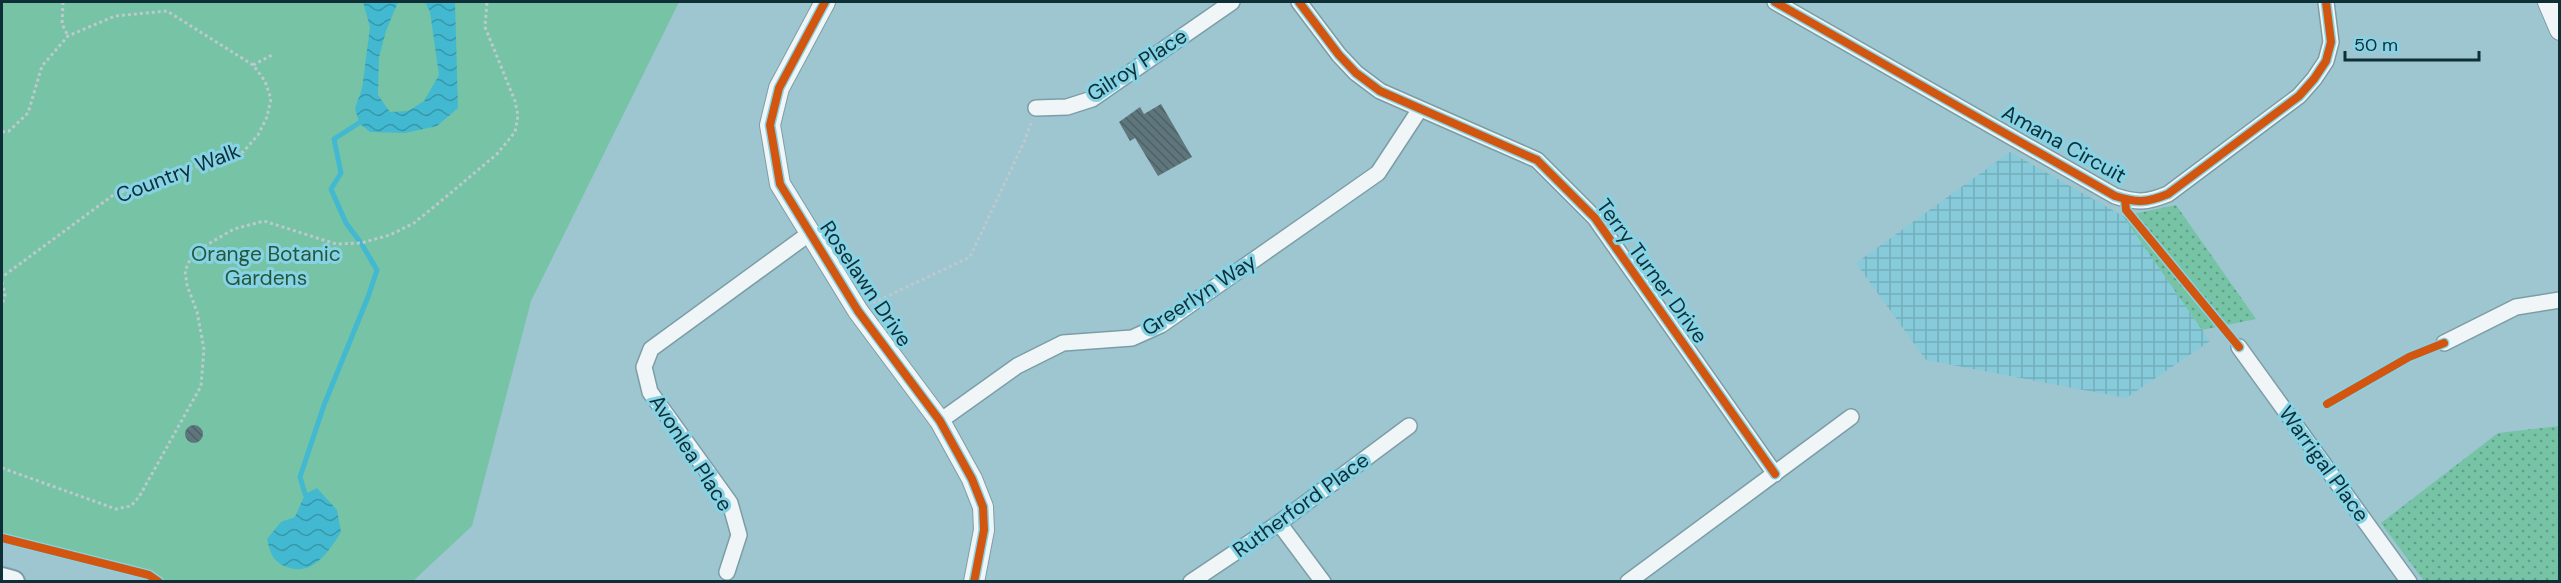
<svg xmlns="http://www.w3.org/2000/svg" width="2561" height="583" font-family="'DM Sans',sans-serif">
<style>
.industrial{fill:url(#industrial-grid)}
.park{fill:url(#park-dots)}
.garden{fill:#76c3a6}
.water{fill:url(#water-waves)}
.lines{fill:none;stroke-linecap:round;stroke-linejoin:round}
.stream{stroke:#42b9d1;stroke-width:5}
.building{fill:url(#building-back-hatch)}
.minor-casing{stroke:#7d9da5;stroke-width:18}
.tertiary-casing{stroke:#7d9da5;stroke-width:22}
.secondary-casing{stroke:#7d9da5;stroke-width:26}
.path{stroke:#bcc9cd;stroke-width:3;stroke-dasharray:3 3;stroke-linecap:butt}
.minor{stroke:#f0f6f8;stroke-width:15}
.tertiary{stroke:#f0f6f8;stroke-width:20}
.secondary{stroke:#f0f6f8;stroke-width:22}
.cycleway-casing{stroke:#87d3e6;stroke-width:11}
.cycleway{stroke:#d25510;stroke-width:8}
.labels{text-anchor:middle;stroke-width:6;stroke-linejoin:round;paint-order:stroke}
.street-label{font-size:21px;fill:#0e2f36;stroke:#87d3e6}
.park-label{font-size:21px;fill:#26573a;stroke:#87d3e6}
</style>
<defs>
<pattern id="industrial-grid" width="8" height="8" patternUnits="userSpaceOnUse" patternTransform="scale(1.5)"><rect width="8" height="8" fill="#87cada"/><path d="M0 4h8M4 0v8" fill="none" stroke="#73aebc"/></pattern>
<pattern id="park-dots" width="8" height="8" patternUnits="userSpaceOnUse" patternTransform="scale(1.5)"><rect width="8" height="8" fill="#76c3a6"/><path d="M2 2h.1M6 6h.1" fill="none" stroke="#5f9f88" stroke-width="1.8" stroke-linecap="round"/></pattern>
<pattern id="water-waves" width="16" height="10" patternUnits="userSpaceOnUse" patternTransform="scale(1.5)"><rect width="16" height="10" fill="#42b9d1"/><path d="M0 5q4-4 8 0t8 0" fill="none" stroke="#3697aa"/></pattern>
<pattern id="building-back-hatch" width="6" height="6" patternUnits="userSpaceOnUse" patternTransform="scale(1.5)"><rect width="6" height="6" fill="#5f767c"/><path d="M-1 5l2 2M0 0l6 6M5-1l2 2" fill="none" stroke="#4d6166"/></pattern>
</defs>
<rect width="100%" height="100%" fill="#9dc6d0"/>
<path class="industrial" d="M2010 152 2123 216 2210 341 2126 398 1926 360 1856 263Z"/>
<path class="park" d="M2176 205 2256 319 2202 330 2123 216Z
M2559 426V581H2424L2381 523 2498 433Z"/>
<path class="garden" d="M2 2H679L531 301 472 526 413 581H165L150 571 2 535Z"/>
<path class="water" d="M363 2H398L386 31 379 57 378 95 390 112 408 111 424 101 439 75 430 12 425 2H455L458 108 437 126 405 133 370 132 359 123 355 108 362 89 370 27Z
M317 488 337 510 341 532C329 551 313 577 287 567 273 562 270 553 267 539L281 522 295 517 305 494Z"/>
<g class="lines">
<path class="stream" d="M305 494 300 477 324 405 368 297 377 270 361 243 346 223 331 189 341 173 334 139 359 123"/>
</g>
<path class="building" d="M1161 104 1192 157 1158 176 1135 138 1130 141 1119 122 1140 107 1144 114Z
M185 434a9 9 0 1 1 18 0a9 9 0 1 1-18 0Z"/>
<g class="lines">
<g class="minor-casing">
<path id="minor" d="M1299 2 1339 55 1356 73 1380 91 1537 160 1595 218 1775 474
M1775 2 2115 196C2137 203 2146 203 2168 194L2299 96 2314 79 2326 61 2331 42 2326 2
M1036 108 1067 107 1092 99 1232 2
M2444 343 2516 307 2560 300
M2239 347 2409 582
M940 421 1017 366 1063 343 1132 338 1161 325 1378 173 1420 109
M1279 523 1323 582
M727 572 739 535 730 503 650 392 644 367 651 349 810 233
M1191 582 1279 523 1409 426
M1628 582 1851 417"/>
</g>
<g class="tertiary-casing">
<path id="tertiary" d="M825 2 779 88 770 125 780 184 858 311 940 421 972 479 983 507 984 530 974 582
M2548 2 2560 30"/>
</g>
<g class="secondary-casing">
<path id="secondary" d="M2 579 13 582"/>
</g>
<path class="path" d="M63 2 62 24 68 36
M253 65 272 55
M2 132 9 131 28 113 42 66 68 36 115 16 167 11 253 65 265 81 271 99 267 117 258 135 243 152 228 158 153 179 112 196 2 277
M2 282 5 295 2 304
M873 303 970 257 1024 142 1031 123
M2 468 116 509 131 506 139 497 201 386 204 349 197 312 187 285 185 271 193 253 234 229 264 221 336 244 361 243 390 235 414 223 435 206 497 154 515 132 518 116 515 101 485 27 487 2"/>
<use href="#minor" class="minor"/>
<use href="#tertiary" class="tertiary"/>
<use href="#secondary" class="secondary"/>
<g class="cycleway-casing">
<path id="cycleway" d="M825 2 779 88 770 125 780 184 858 311 940 421 972 479 983 507 984 530 974 582
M1299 2 1339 55 1356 73 1380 91 1537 160 1595 218 1775 474
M1775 2 2115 196C2137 203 2146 203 2168 194L2299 96 2314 79 2326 61 2331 42 2326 2
M2125 199 2126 210 2239 347
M2327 404 2409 357 2444 343
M2 538 149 575 159 582"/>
</g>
<use href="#cycleway" class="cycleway"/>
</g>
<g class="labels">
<g class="street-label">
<text transform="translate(1137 65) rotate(-33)" y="7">Gilroy Place</text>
<text transform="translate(2064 144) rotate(29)" y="7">Amana Circuit</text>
<text transform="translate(178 173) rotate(-21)" y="7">Country Walk</text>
<text transform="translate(1652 271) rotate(54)" y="7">Terry Turner Drive</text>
<text transform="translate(866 284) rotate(56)" y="7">Roselawn Drive</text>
<text transform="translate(1199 295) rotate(-33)" y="7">Greerlyn Way</text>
<text transform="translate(691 453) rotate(57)" y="7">Avonlea Place</text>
<text transform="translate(2324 464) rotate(54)" y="7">Warrigal Place</text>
<text transform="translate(1301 505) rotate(-36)" y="7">Rutherford Place</text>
</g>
<g class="park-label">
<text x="266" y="261">Orange Botanic<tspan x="266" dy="24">Gardens</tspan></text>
</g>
</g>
<rect width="2561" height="583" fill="none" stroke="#0e2f36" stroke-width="6"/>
<path d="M2345 51v9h134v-9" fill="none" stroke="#0e2f36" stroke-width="3"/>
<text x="2354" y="51" font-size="18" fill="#0e2f36" stroke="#87d3e6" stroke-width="4.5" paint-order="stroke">50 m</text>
</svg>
